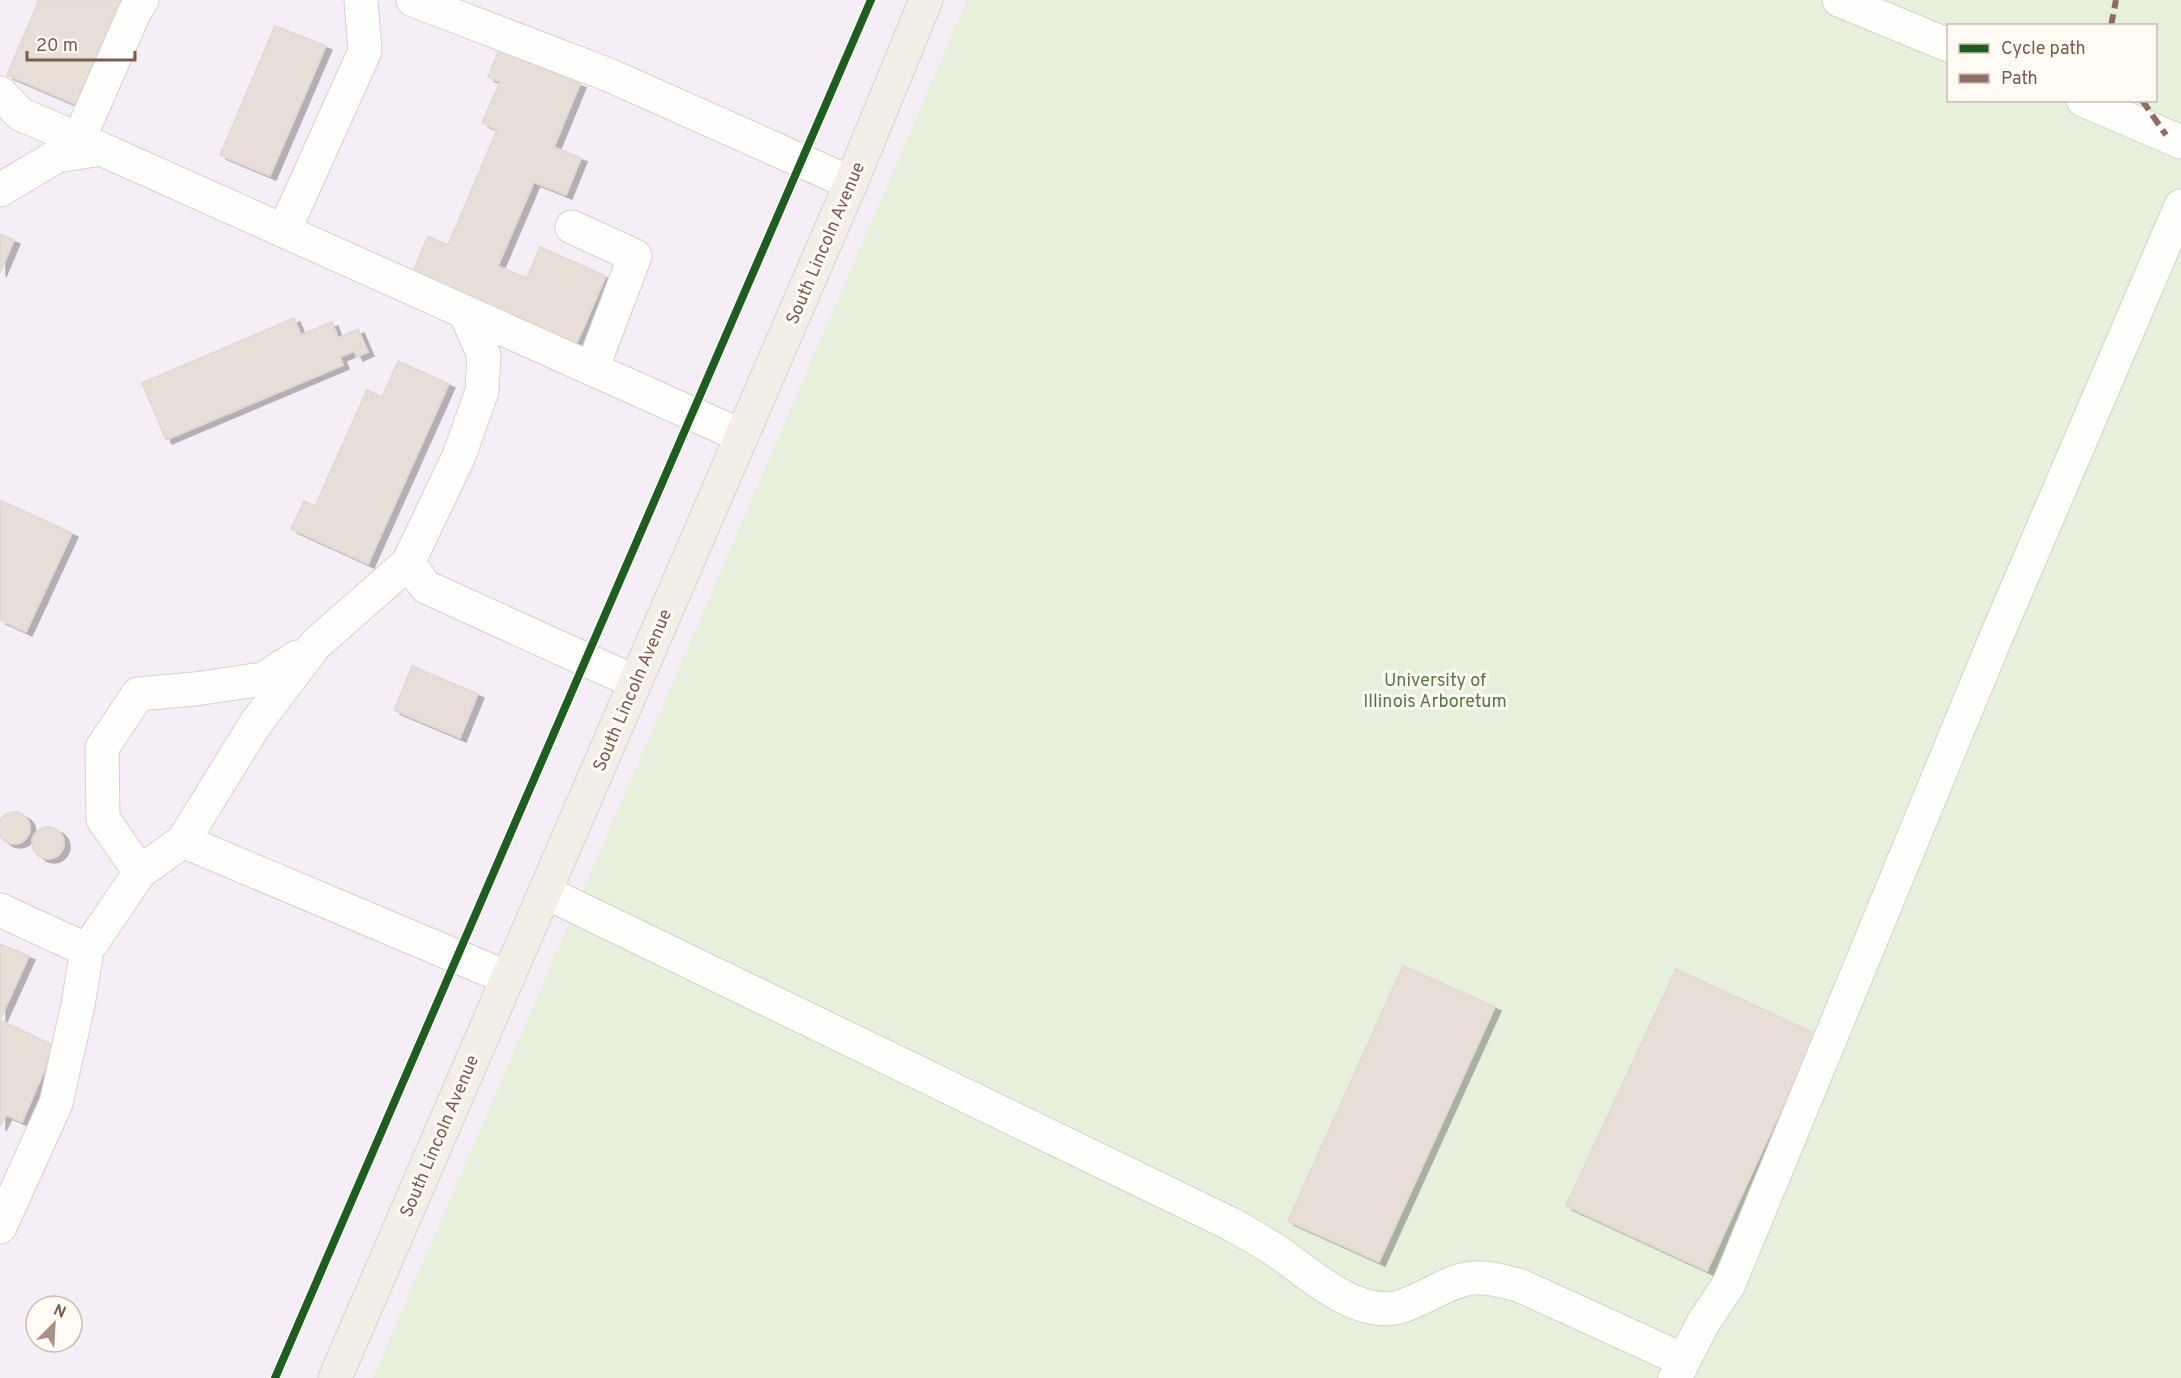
<svg xmlns="http://www.w3.org/2000/svg" width="2181" height="1378" font-family="Overpass,sans-serif">
<style>
.education{fill:#f6eef6;fill-rule:evenodd}
.green{fill:#e7f0db;fill-rule:evenodd}
.building{fill:#e6ded7;stroke:#e2d8d2;stroke-width:1.5;filter:url(#shadow)}
.lines{fill:none;stroke-linecap:round;stroke-linejoin:round}
.minor-casing{stroke:#d7d1cb;stroke-width:35}
.major-casing{stroke:#dad1cc;stroke-width:35}
.minor{stroke:#fefefd;stroke-width:33}
.major{stroke:#f3eee8;stroke-width:33}
.quiet{stroke:#8d6e63;stroke-width:6;stroke-dasharray:12 6;stroke-linecap:butt}
.cycleway-casing{stroke:#fffaf3;stroke-width:11}
.cycleway{stroke:#1b5e20;stroke-width:8}
.labels{text-anchor:middle;stroke-width:6;stroke-linejoin:round;paint-order:stroke}
.street-label{font-size:18px;fill:#7a5c4d;stroke:#fffaf3}
.park-label{font-size:18px;fill:#537a41;stroke:#fffaf3}
</style>
<defs>
<filter id="shadow"><feDropShadow dx="6" dy="4" stdDeviation="0" flood-color="#0004"/></filter>
</defs>
<rect width="100%" height="100%" fill="#f9f5f0"/>
<path class="education" d="M0 0H2181V1378H0ZM1948 26H2156V100H1948ZM36 1306H72V1342H36Z"/>
<path class="green" d="M967 0H2181V1378H373ZM1948 26H2156V100H1948Z"/>
<path class="building" d="M39 0H130L84 108 7 75Z
M275 26 326 46 270 176 220 155Z
M499 50 580 84 554 147 581 158 566 195 534 182 498 266 527 278 540 247 606 276 576 345 411 276 428 236 448 245 497 130 482 123 500 82 488 77Z
M0 234 14 240 0 273Z
M294 318 301 335 332 322 338 338 358 329 368 352 357 357 354 351 340 357 343 365 166 440 142 383Z
M398 361 449 384 368 564 291 529 304 501 315 506 367 390 382 397Z
M0 500 72 533 26 632 0 620Z
M412 666 478 694 460 738 394 710Z
M-2 828a16 16 0 1 1 32 0a16 16 0 1 1-32 0Z
M32 843a16 16 0 1 1 32 0a16 16 0 1 1-32 0Z
M0 944 29 956 0 1020 55 1046 22 1122 6 1115 0 1127Z
M1403 966 1495 1007 1379 1262 1288 1221Z
M1676 969 1816 1034 1707 1271 1566 1206Z"/>
<g class="lines">
<g class="minor-casing">
<path id="minor" d="M413 0 609 75 851 183
M1839 0 1948 45
M0 93 20 114 99 148
M2083 100 2181 142
M79 139 134 13 142 0
M0 190 57 156 101 149 742 436
M572 227 635 256 592 369
M284 231 365 51 361 0
M408 563 426 587 635 682
M183 841 256 723 316 644 408 563 459 456 482 391 484 355 465 313
M140 872 103 819 102 748 138 694 195 689 263 679 297 657
M545 892 1231 1224C1247 1233 1263 1242 1278 1252 1309 1274 1354 1315 1395 1308 1419 1303 1439 1286 1462 1280 1481 1274 1503 1281 1521 1286L1683 1360
M0 910 87 950
M0 1227 56 1103 78 1005 87 950 140 872 183 841 508 978
M1675 1378 1703 1323 1729 1284 1994 642 2181 206"/>
</g>
<g class="major-casing">
<path id="major" d="M335 1378 851 183 926 0"/>
</g>
<use href="#minor" class="minor"/>
<use href="#major" class="major"/>
<path class="quiet" d="M2111 26 2116 0
M2142 100 2166 135"/>
<g class="cycleway-casing">
<path id="cycleway" d="M275 1378 871 0"/>
</g>
<use href="#cycleway" class="cycleway"/>
</g>
<g class="labels">
<g class="street-label">
<text transform="translate(825 243) rotate(-67)" y="6">South Lincoln Avenue</text>
<text transform="translate(632 690) rotate(-67)" y="6">South Lincoln Avenue</text>
<text transform="translate(439 1136) rotate(-67)" y="6">South Lincoln Avenue</text>
</g>
<g class="park-label">
<text x="1435" y="686">University of<tspan x="1435" dy="21">Illinois Arboretum</tspan></text>
</g>
</g>
<rect x="1947" y="24" width="210" height="78" fill="#fffaf3" stroke="#cabbb1" stroke-width="1.5"/>
<rect x="1959" y="44" width="30" height="9" fill="#1b5e20" stroke="#cabbb1" stroke-width="1.5"/>
<text x="2001" y="54" font-size="18" fill="#7a5c4d">Cycle path</text>
<rect x="1959" y="74" width="30" height="9" fill="#8d6e63" stroke="#cabbb1" stroke-width="1.5"/>
<text x="2001" y="84" font-size="18" fill="#7a5c4d">Path</text>
<g transform="translate(54 1324) rotate(24)"><circle r="28" fill="#fffaf3" stroke="#cabbb1" stroke-width="1.5"/>
<path d="M0-4.5L10 22L0 15L-10 22Z" fill="#a69286"/>
<text y="-9" font-size="16" font-weight="bold" text-anchor="middle" fill="#7a5c4d">N</text>
</g>
<path d="M27 51v9h108v-9" fill="none" stroke="#7a5c4d" stroke-width="3"/>
<text x="36" y="51" font-size="18" fill="#7a5c4d" stroke="#fffaf3" stroke-width="4.5" paint-order="stroke">20 m</text>
</svg>
